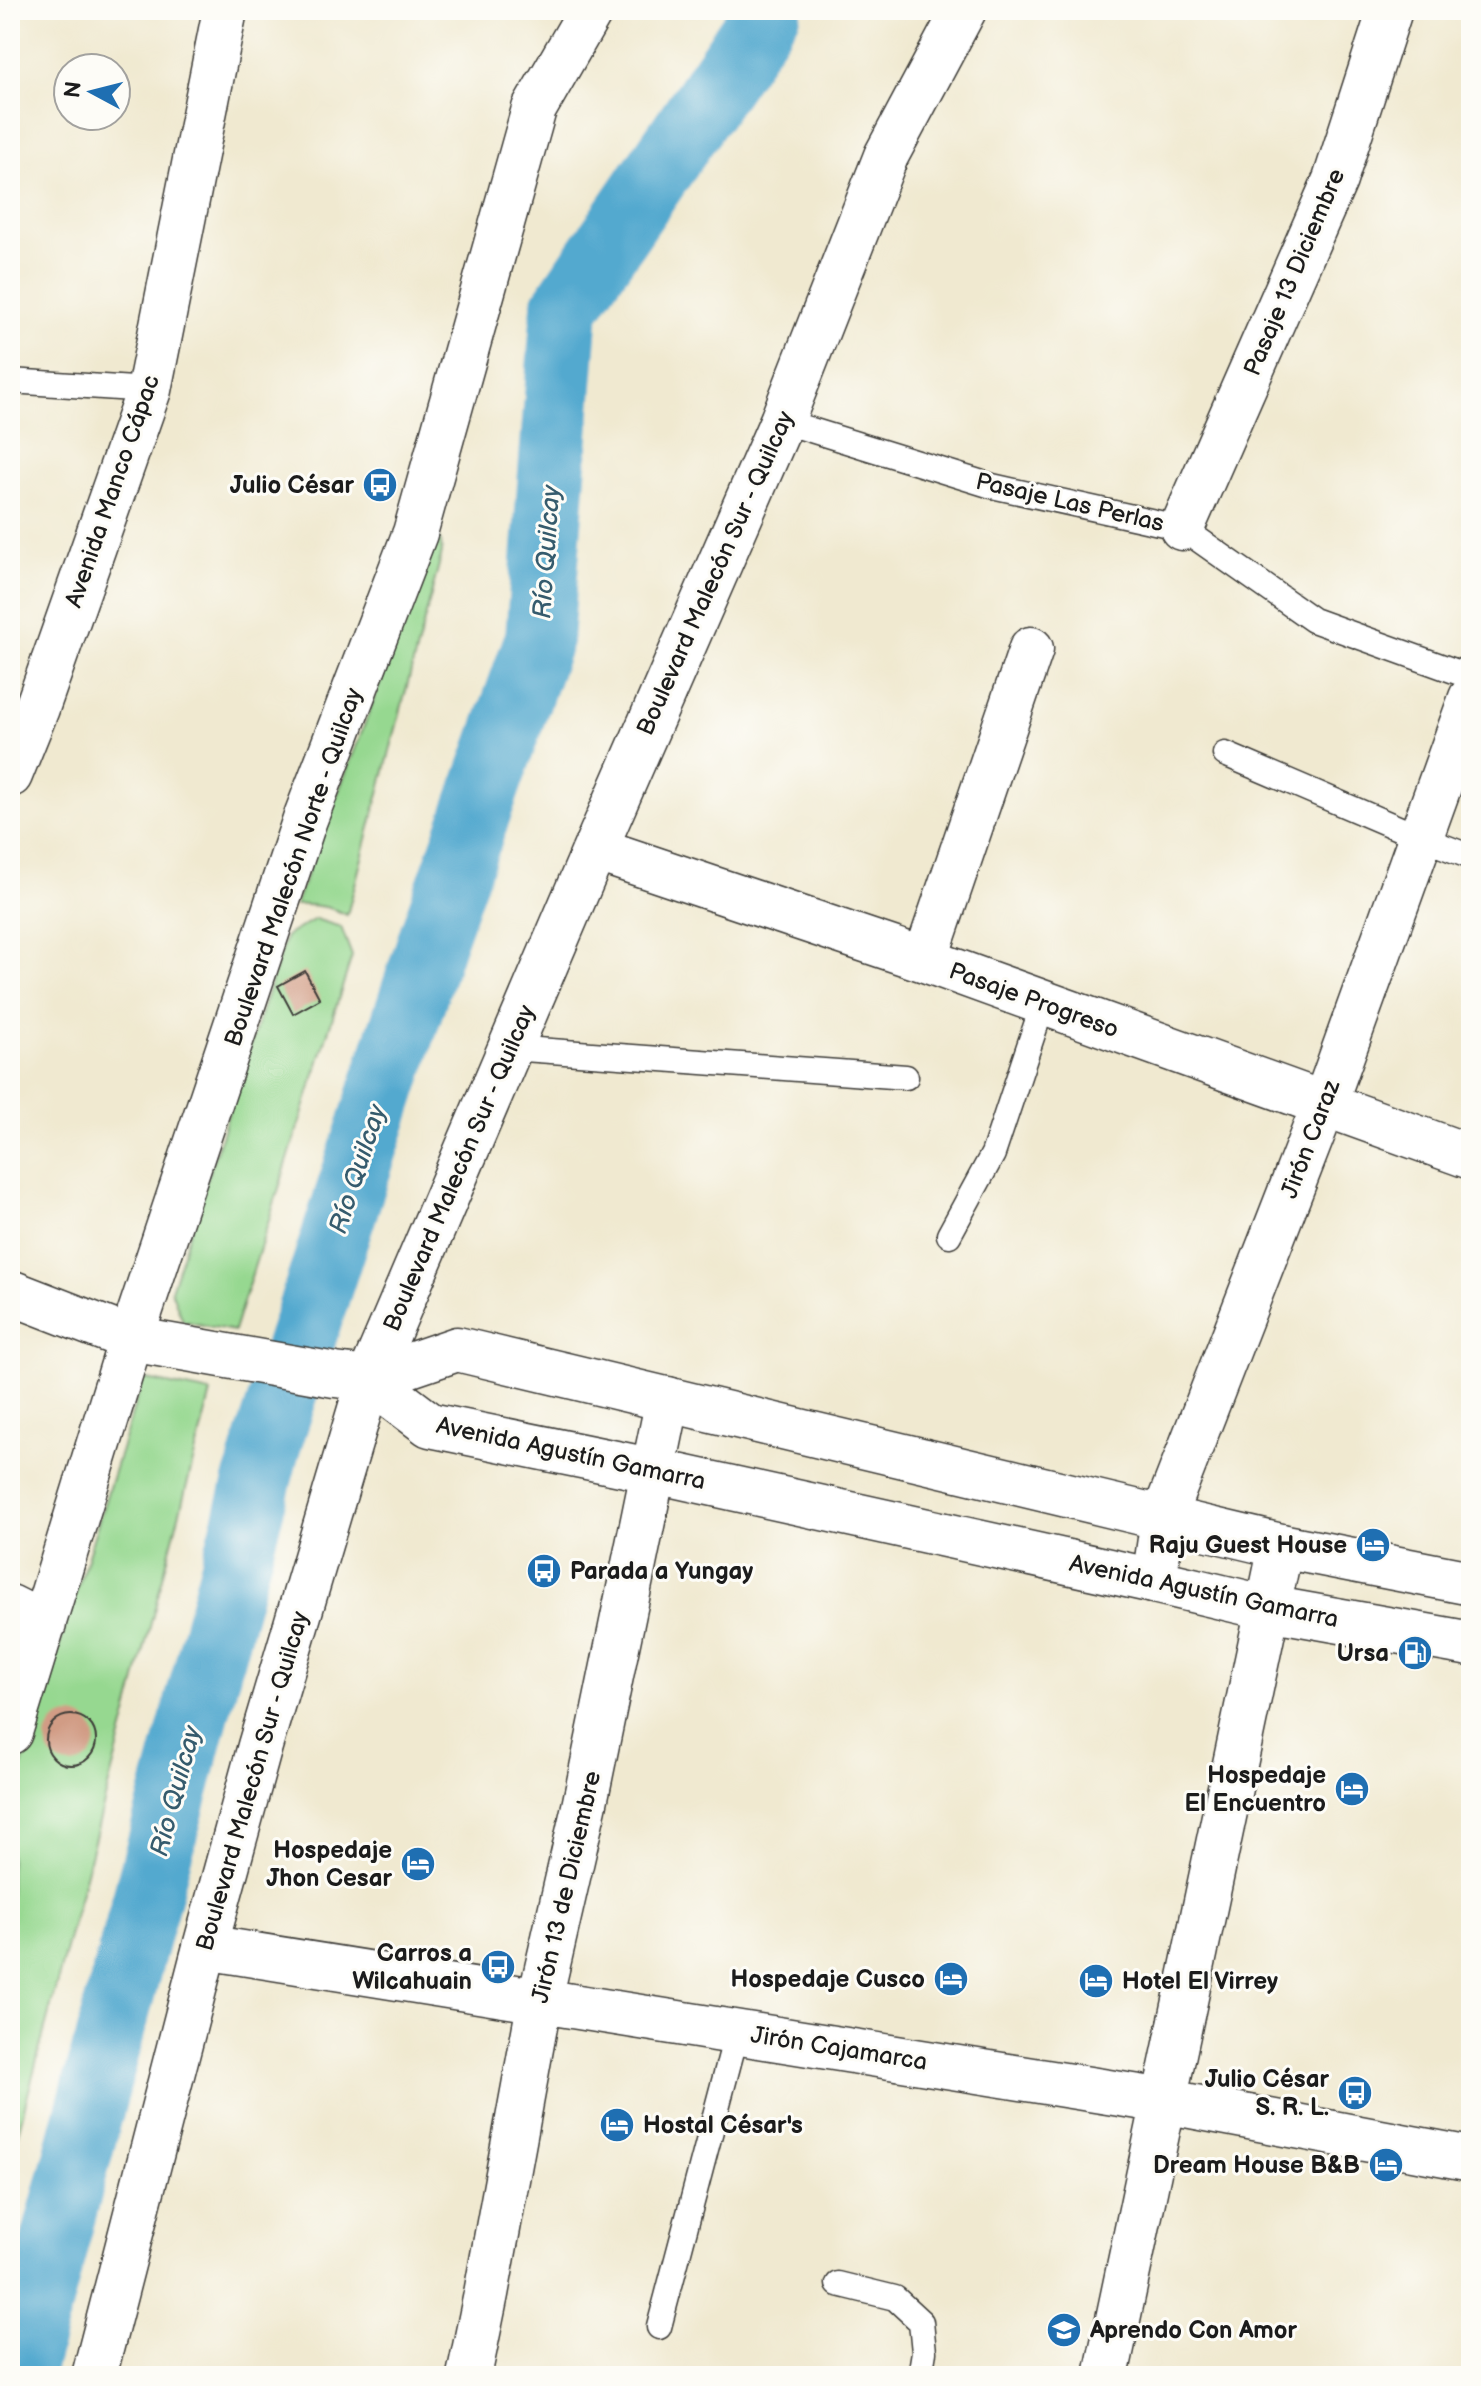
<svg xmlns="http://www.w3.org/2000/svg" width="1481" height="2386" font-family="'Balsamiq Sans',sans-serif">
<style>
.green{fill:#96d890;stroke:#597a56;stroke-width:2}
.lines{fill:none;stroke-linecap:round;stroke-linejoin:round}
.river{stroke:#53a9cf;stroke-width:68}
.building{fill:#d19c85}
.lane-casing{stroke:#3c3b37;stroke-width:27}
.street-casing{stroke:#3c3b37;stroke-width:47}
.secondary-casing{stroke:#3c3b37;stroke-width:47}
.lane{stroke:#fff;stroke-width:24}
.street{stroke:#fff;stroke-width:44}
.secondary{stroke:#fff;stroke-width:44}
.labels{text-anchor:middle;stroke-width:6;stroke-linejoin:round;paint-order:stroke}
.street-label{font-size:24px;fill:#1c1c1c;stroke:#fdfcf7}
.poi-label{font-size:24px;font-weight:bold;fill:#1c1c1c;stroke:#fdfcf7;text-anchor:end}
.water-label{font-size:26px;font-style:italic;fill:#355b6d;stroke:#fdfcf7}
</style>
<rect width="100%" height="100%" fill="#fdfcf7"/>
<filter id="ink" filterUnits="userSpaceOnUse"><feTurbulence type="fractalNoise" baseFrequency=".0125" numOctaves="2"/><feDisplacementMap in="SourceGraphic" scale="16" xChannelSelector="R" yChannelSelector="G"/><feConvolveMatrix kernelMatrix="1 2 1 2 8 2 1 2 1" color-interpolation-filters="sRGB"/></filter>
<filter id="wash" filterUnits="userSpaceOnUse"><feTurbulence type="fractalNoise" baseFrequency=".006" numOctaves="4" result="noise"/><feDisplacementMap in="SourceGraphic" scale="32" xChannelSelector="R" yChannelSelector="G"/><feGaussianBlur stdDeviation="1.8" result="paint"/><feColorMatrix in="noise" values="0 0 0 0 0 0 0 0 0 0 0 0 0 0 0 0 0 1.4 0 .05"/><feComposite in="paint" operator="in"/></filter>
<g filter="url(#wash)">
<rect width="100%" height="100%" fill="#f0e9d0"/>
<path class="green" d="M437 536 441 542 442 553 347 915C330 906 314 904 295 905Z
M315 919 341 927 352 956 234 1331 183 1321 171 1290 286 936Z
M143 1379 211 1393 10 2163V1804Z"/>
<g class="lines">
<path class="river" d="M19 2376 266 1449 432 939 539 638 565 308 768 10"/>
</g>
<g id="blocks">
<path class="building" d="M305 971 320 999 293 1014 278 986Z
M46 1740a25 25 0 1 1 50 0a25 25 0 1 1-50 0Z"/>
</g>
</g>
<g filter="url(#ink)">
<use href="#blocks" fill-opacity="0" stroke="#3c3b37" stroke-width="2"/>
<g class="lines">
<g class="lane-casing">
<path id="lane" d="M10 381 149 390
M782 421 992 486 1182 528 1313 620 1471 677
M1225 754 1419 837 1471 857
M510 1048 906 1077
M949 1235 993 1154 1043 1004
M838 2284 895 2298 921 2322 924 2352 920 2376
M659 2327 737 2032"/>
</g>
<g class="street-casing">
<path id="street" d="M1182 528 1335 180 1390 10
M10 775 37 708 149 390 225 10
M595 849 925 960 1471 1157
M925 960 1031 649
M1154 1581 1163 1518 1324 1105 1471 698
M10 1607 44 1624
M10 1732 131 1339 305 819 415 533 534 109 591 10
M205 1947 1164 2101 1471 2159
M94 2376 205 1947 260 1746 369 1379 595 849 782 421 886 156 964 10
M469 2376 486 2294 540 1999 584 1807 668 1399
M1106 2376 1281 1546"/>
</g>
<g class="secondary-casing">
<path id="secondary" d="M10 1292 131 1339 335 1375 369 1379 457 1349 1163 1518 1281 1546 1471 1583
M369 1379 430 1425 655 1471 1154 1581 1268 1608 1471 1644"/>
</g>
<use href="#lane" class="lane"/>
<use href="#street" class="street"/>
<use href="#secondary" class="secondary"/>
</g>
</g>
<defs>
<g id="bus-disc" transform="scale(1.8)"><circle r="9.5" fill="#1f6fb2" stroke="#fdfcf7"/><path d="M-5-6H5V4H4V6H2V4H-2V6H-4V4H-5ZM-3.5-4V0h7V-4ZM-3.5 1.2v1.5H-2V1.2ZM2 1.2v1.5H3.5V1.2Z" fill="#fff"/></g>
<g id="hotel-disc" transform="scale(1.8)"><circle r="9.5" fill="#1f6fb2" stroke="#fdfcf7"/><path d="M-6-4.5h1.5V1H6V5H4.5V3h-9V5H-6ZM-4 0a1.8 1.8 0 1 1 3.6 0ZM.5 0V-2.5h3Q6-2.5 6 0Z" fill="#fff"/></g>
<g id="fuel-disc" transform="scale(1.8)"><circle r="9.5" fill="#1f6fb2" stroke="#fdfcf7"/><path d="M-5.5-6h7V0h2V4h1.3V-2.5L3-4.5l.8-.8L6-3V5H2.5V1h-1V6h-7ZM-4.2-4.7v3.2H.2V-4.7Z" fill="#fff"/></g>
<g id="school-disc" transform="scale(1.8)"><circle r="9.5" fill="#1f6fb2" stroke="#fdfcf7"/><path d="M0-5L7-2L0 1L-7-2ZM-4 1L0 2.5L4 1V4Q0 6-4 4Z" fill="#fff"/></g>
</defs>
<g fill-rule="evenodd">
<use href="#bus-disc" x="380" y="485"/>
<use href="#hotel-disc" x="1373" y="1545"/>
<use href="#bus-disc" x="544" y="1571"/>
<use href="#fuel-disc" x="1415" y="1653"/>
<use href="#hotel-disc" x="1352" y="1789"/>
<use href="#hotel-disc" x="418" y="1864"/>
<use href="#bus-disc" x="498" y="1967"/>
<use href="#hotel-disc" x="951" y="1979"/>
<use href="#hotel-disc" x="1096" y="1981"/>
<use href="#bus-disc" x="1355" y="2093"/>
<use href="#hotel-disc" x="617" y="2125"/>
<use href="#hotel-disc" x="1386" y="2165"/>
<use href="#school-disc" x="1064" y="2330"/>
</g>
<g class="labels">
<g class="street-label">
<text transform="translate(1294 272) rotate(-67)" y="8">Pasaje 13 Diciembre</text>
<text transform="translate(112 491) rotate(-71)" y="8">Avenida Manco Cápac</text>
<text transform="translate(1070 502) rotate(13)" y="8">Pasaje Las Perlas</text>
<text transform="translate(715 573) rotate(-66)" y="8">Boulevard Malecón Sur - Quilcay</text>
<text transform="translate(293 867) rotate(-71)" y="8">Boulevard Malecón Norte - Quilcay</text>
<text transform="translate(1034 1000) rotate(20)" y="8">Pasaje Progreso</text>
<text transform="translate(1310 1139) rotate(-69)" y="8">Jirón Caraz</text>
<text transform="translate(459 1168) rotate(-67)" y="8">Boulevard Malecón Sur - Quilcay</text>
<text transform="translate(571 1453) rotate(12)" y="8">Avenida Agustín Gamarra</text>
<text transform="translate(1204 1591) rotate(12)" y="8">Avenida Agustín Gamarra</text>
<text transform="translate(252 1781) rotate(-74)" y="8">Boulevard Malecón Sur - Quilcay</text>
<text transform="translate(566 1887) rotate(-77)" y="8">Jirón 13 de Diciembre</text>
<text transform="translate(839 2048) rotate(9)" y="8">Jirón Cajamarca</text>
</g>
<g class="poi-label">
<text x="354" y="493">Julio César</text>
<text x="1347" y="1553">Raju Guest House</text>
<text x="570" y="1579" text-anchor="start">Parada a Yungay</text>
<text x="1389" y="1661">Ursa</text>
<text x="1326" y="1783">Hospedaje<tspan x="1326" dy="28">El Encuentro</tspan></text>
<text x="392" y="1858">Hospedaje<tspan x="392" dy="28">Jhon Cesar</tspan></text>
<text x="472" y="1961">Carros a<tspan x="472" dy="28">Wilcahuain</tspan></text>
<text x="925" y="1987">Hospedaje Cusco</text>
<text x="1122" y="1989" text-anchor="start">Hotel El Virrey</text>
<text x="1329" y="2087">Julio César<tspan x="1329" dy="28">S. R. L.</tspan></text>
<text x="643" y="2133" text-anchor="start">Hostal César's</text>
<text x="1360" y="2173">Dream House B&amp;B</text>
<text x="1090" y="2338" text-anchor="start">Aprendo Con Amor</text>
</g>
<g class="water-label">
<text transform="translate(546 552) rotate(-86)" y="9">Río Quilcay</text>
<text transform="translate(357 1169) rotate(-72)" y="9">Río Quilcay</text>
<text transform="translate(175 1791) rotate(-75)" y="9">Río Quilcay</text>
</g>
</g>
<rect width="1481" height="2386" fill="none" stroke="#fdfcf7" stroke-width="40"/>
<g transform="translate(92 92) rotate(277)"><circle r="38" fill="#fdfcf7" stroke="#a3a29f" stroke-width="2"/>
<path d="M0-6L14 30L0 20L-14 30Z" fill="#1f6fb2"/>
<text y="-12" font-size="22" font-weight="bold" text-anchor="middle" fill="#1c1c1c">N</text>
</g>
</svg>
